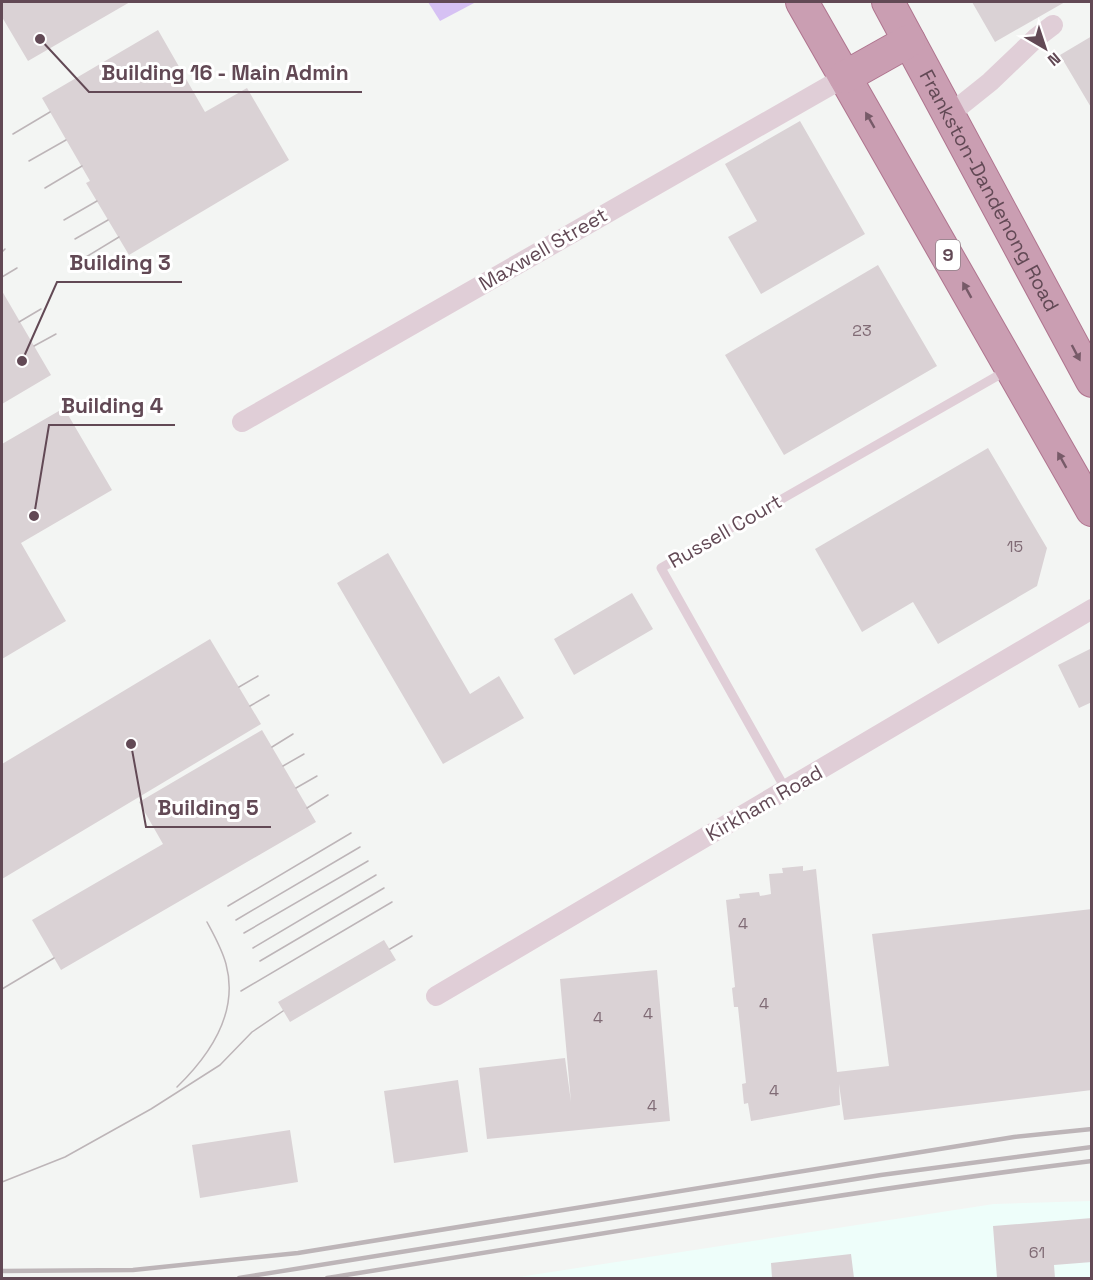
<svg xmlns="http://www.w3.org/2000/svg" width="1093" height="1280" font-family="'Space Grotesk',sans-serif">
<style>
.commercial{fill:#eefefa}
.green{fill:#d6c1f3}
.building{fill:#dad2d5}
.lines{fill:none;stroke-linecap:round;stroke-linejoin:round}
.trunk-casing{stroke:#af748e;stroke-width:34}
.service{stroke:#e0ced7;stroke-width:9}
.minor{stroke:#e0ced7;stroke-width:20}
.trunk{stroke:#ca9eb2;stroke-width:32}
.tram{stroke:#bdb5b8;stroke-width:1.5}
.rail{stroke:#bdb5b8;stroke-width:4.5}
.oneway{fill:#775a68}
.labels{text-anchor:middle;stroke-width:6;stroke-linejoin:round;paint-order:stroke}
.number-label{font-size:16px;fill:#806b75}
.shield{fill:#fff;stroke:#918088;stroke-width:1.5}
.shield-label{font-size:18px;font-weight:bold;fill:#624955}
.street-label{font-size:20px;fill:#624955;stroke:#fff}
.leader{fill:none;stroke:#624955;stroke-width:2}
.callout-dot{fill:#624955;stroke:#fff;stroke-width:2}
.callout-label{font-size:21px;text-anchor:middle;font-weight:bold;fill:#624955;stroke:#fff;stroke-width:6;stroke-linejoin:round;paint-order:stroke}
</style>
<rect width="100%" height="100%" fill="#f3f5f3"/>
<path class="commercial" d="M1091 1201V1278H512L994 1204Z"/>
<path class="green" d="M428 2H476L440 21Z"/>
<path class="building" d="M2 2H130L28 61 2 17Z
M972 2H1065L995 42Z
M158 30 205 112 247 88 289 160 129 255 86 183 90 181 42 98Z
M1092 36V109L1060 55Z
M800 121 865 234 761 294 728 237 757 221 725 164Z
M878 265 937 366 784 455 725 355Z
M2 291 51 375 2 404Z
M64 408 112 490 21 543 66 621 2 659V444Z
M988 448 1047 548 1037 586 938 644 913 602 862 632 815 549Z
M388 553 470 694 499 676 524 718 443 764 337 583Z
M632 593 653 629 574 675 554 639Z
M210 639 261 724 2 879V764Z
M1092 648V702L1079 708 1058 665Z
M262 730 316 822 61 970 32 920 163 844 139 802Z
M803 866V871L816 869 837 1072 889 1066 872 934 1092 909V1090L844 1120 839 1084 840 1105 751 1121 748 1103 744 1104 742 1084 746 1083 738 1007H734L732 988 735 987 726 900 740 898 739 894 759 892 760 896 771 894 769 874 783 873 782 868Z
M384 940 396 960 290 1022 278 1002Z
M657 970 670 1121 487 1139 479 1068 565 1058 571 1102 560 979Z
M458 1080 468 1152 394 1163 384 1091Z
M290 1130 298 1182 200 1198 192 1145Z
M1092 1218V1262L1054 1265 1055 1278H997L993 1226Z
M851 1254 854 1278H772L771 1263Z"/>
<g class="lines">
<g class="trunk-casing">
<g id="trunk">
<path d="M802 2 1092 510"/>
<path id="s1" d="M888 2 1092 381"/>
<path d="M845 77 909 41"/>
</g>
</g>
<path class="service" d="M786 790 661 568 1006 371"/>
<path class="minor" d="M950 114 990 82 1036 38 1053 25
M242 422 845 77
M436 996 1092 609"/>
<use href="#trunk" class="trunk"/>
<path class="tram" d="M13 134 50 112
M29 161 66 140
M45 188 82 166
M64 220 97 201
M75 239 108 220
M2 252 5 249
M86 257 119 237
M2 277 17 268
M19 322 41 309
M34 346 56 334
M239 687 258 676
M250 706 269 695
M272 747 293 734
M283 766 304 754
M296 788 317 776
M307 808 328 795
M228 906 351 833
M236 920 360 847
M244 933 368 861
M253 948 376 875
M390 949 412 936
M260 961 384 888
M2 989 54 958
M241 991 392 902
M177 1087C210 1055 239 1012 226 964 222 949 214 935 207 922
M2 1182 65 1157 151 1109 220 1065 252 1032 283 1011"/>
<path class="rail" d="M2 1271 133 1270 298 1253 1014 1137 1092 1129
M239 1278 881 1175 1092 1147
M327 1278C582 1238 836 1192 1092 1161"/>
</g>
<defs><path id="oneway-solid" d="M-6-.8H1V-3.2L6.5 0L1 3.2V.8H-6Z" transform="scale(1.5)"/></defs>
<g class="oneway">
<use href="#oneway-solid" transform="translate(870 120) rotate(-120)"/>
<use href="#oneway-solid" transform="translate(967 290) rotate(-119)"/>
<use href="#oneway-solid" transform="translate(1076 353) rotate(62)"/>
<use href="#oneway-solid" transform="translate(1062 460) rotate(-119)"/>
</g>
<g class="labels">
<g class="number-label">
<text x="862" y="336">23</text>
<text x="1015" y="552">15</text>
<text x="743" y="929">4</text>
<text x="764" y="1009">4</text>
<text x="648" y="1019">4</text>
<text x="598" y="1023">4</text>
<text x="774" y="1096">4</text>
<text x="652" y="1111">4</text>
<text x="1037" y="1258">61</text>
</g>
<rect class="shield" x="936" y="240" width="24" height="30" rx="4.5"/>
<g class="shield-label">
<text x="948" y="261">9</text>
</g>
<g class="street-label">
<text dy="7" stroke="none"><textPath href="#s1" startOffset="214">Frankston-Dandenong Road</textPath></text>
<text transform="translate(543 249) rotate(-30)" y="7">Maxwell Street</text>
<text transform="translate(725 531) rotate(-30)" y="7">Russell Court</text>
<text transform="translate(764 803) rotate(-30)" y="7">Kirkham Road</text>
</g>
</g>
<path class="leader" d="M40 39L89 92H362M22 361L57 282H182M34 516L49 425H175M131 744L146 827H271"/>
<g class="callout-dot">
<circle cx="40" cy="39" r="6"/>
<circle cx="22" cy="361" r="6"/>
<circle cx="34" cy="516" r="6"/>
<circle cx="131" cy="744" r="6"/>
</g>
<g class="callout-label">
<text x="225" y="80">Building 16 - Main Admin</text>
<text x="120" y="270">Building 3</text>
<text x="112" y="413">Building 4</text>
<text x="208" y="815">Building 5</text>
</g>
<rect width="1093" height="1280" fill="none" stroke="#624955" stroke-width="6"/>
<g transform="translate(1045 48) rotate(141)" stroke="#ffffff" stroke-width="4.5" paint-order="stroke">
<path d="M0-4.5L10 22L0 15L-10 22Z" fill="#624955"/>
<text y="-9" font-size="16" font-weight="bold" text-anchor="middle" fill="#624955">N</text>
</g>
</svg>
